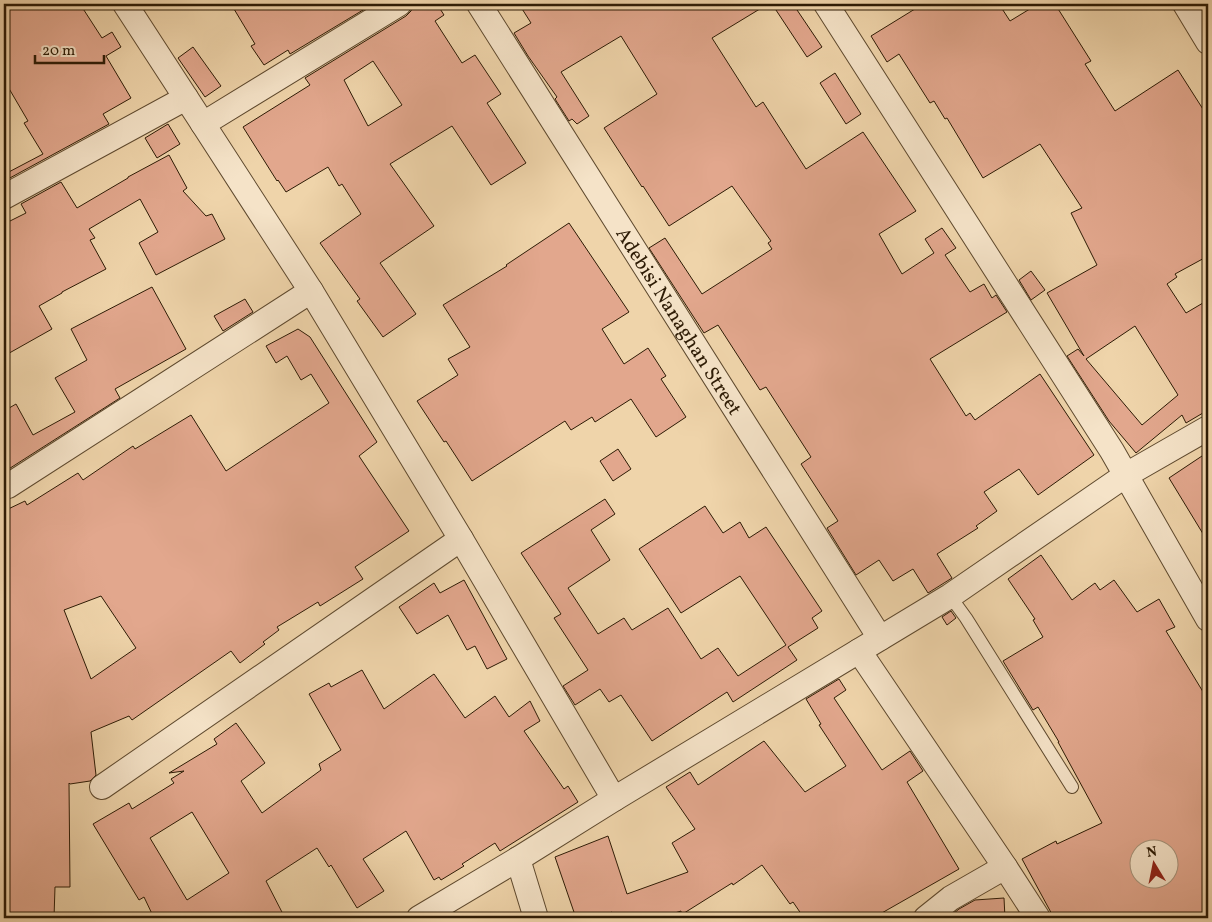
<svg xmlns="http://www.w3.org/2000/svg" width="1212" height="922" font-family="Vollkorn,serif">
<style>
.building{fill:#e2a78d;stroke:#2d1b05;fill-rule:evenodd}
.lines{fill:none;stroke-linecap:round;stroke-linejoin:round}
.lane-casing{stroke:#5e492e;stroke-width:14}
.street-casing{stroke:#5e492e;stroke-width:26}
.lane{stroke:#f5e3c8;stroke-width:12}
.street{stroke:#f5e3c8;stroke-width:24}
.labels{text-anchor:middle;stroke-width:4;stroke-linejoin:round;paint-order:stroke}
.street-label{font-size:20px;fill:#2d1b05;stroke:#f5e3c8}
</style>
<rect width="100%" height="100%" fill="#efd4aa"/>
<filter id="stains"><feTurbulence type="fractalNoise" baseFrequency=".004" numOctaves="4"/><feColorMatrix values="0 0 0 0 .2 0 0 0 0 .09 0 0 0 0 .02 0 0 0 .5 -.17"/></filter>
<radialGradient id="worn" r=".72"><stop offset=".6" stop-color="#630" stop-opacity="0"/><stop offset="1" stop-color="#630" stop-opacity=".3"/></radialGradient>
<path class="building" d="M4 4H80L102 38 112 32 121 47 106 56 131 98 103 114 109 124 8 179 5 174 43 154 24 123 28 121 4 80Z
M231 4H373L290 54 288 50 264 65 251 46 255 44Z
M413 4H437L444 15 435 21 462 63 475 55 501 94 487 103 526 163 491 185 452 126 390 164 434 226 380 263 416 314 383 337 357 301 360 299 320 243 361 214 342 184 339 186 328 167 286 192 278 180 277 181 243 127 310 85 305 78 406 16 411 11ZM373 61 402 105 368 126 344 80Z
M519 4H768L712 38 756 107 763 102 806 169 863 132 916 211 879 234 902 274 934 253 925 239 942 228 956 248 945 255 970 292 984 284 992 298 996 295 1007 312 930 359 966 416 970 413 975 420 1040 374 1094 455 1038 495 1019 469 984 492 997 511 976 526 978 528 937 554 952 578 928 593 913 569 893 581 879 560 856 575 827 528 838 521 801 464 811 457 766 387 760 390 718 325 704 333 649 248 665 238 702 294 772 249 768 243 771 241 732 186 669 226 643 186 642 187 604 128 657 94 621 36 561 72 589 116 577 124 572 119 569 121 555 99 557 97 528 56 514 33 531 23Z
M772 4H793L822 47 807 57Z
M923 4H999L1010 21 1038 4H1055L1091 61 1085 64 1115 111 1178 70 1208 117V256L1175 274 1177 277 1167 284 1186 313 1208 300V410L1186 423 1182 415 1136 453 1109 421 1067 356 1078 349 1084 356 1047 293 1097 265 1071 213 1082 208 1040 144 983 178 947 118 945 119 934 101 930 103 899 54 887 62 871 36ZM1135 326 1178 395 1142 425 1086 359Z
M193 47 221 86 205 97 178 58Z
M835 73 861 114 846 124 820 83Z
M168 124 180 144 157 158 145 138Z
M169 155 187 188 183 191 206 216 212 214 225 239 156 275 139 243 158 232 140 199 89 229 95 238 90 240 106 269 62 292V293L39 306 52 329 4 356V224L26 213 21 204 61 182 77 208 128 178V177Z
M569 223 629 312 602 329 624 364 648 348 666 376 661 379 686 417 656 437 631 399 595 422 592 417 571 430 565 421 472 481 446 441 444 442 417 401 458 375 448 359 470 347 443 305 507 266 506 265Z
M1031 271 1045 290 1031 300 1019 280Z
M152 287 186 349 115 389 120 398 4 472V411L16 404 33 435 75 412 55 378 87 360 71 329Z
M245 299 253 312 223 331 214 316Z
M298 329 310 337 377 442 359 456 409 531 355 567 363 579 320 606 318 602 277 627 279 630 263 642 265 644 240 663 231 651 132 720 129 716 91 732 96 775 90 781 70 784 69 783 70 887H55L54 918 4 913V511L25 501 27 505 78 473 83 480 133 446 135 449 191 415 226 471 329 403 311 374 301 380 287 356 276 363 266 346ZM101 596 136 648 91 679 64 610Z
M618 449 631 469 613 481 600 461Z
M1208 452V542L1169 478Z
M605 499 615 514 591 530 610 560 568 588 598 634 624 618 632 630 668 608 701 659 718 648 738 676 786 645 740 576 681 613 639 549 705 506 723 533 740 522 749 538 766 527 822 611 812 618 818 628 788 647 797 660 733 702 727 692 652 741 621 695 609 702 600 689 575 705 563 686 588 670 554 618 561 614 521 553Z
M1041 555 1072 600 1095 583 1100 590 1114 580 1137 612 1159 599 1175 627 1166 631 1208 700V918H1054L1022 859 1056 841 1057 844 1102 823 1058 742H1059L1038 707 1033 710 1003 661 1043 637 1033 620 1035 619 1008 579ZM1140 850H1170V880H1140Z
M464 580 507 659 487 669 475 646 467 650 448 615 417 634 399 607 434 583 440 593Z
M951 611 956 618 947 625 942 617Z
M362 670 384 709 434 674 465 718 495 696 509 717 530 701 540 721 524 731 564 789 568 786 578 802 500 851 495 843 462 864 464 866 441 880 439 877 434 880 406 831 363 859 384 891 357 908 331 865 329 867 317 848 266 881 285 918H154L144 897 139 900 93 824 129 803 132 809 174 783 171 779 184 771 169 773 217 744 214 739 236 723 265 763 241 781 262 813 321 770 319 764 341 750 309 694 329 683 331 687ZM192 812 229 873 187 900 150 838Z
M839 679 846 690 834 698 882 770 910 751 923 771 907 782 959 869 873 918H804L793 902 790 904 762 865 733 885 732 883 681 915V911L659 918H615L612 912 599 918H576L555 857 608 836 627 894 688 872 672 843 695 829 666 787 690 772 698 785 764 741 805 792 846 766 819 725 821 724 806 699Z
M1004 898 1005 918H948L959 909 975 900Z"/>
<g class="lines">
<g class="lane-casing">
<path id="lane" d="M950 596 966 618 1072 787"/>
</g>
<g class="street-casing">
<g id="street">
<path d="M125 4 203 124 399 4"/>
<path id="s1" d="M479 4 880 638"/>
<path d="M826 4 1112 451 1208 619"/>
<path d="M1185 4 1208 42"/>
<path d="M203 124 311 291 461 539 614 799"/>
<path d="M4 197 186 98"/>
<path d="M4 487 8 486 311 291"/>
<path d="M859 651 1005 867 1038 918"/>
<path d="M102 787 461 539"/>
<path d="M518 859 536 918"/>
<path d="M419 918 518 859 614 799 950 596 1126 475 1208 428"/>
<path d="M926 918 951 898 1005 867"/>
</g>
</g>
<use href="#lane" class="lane"/>
<use href="#street" class="street"/>
</g>
<g class="labels">
<g class="street-label">
<text dy="7" stroke="none"><textPath href="#s1" startOffset="375">Adebisi Nanaghan Street</textPath></text>
</g>
</g>
<rect width="1212" height="922" fill="none" stroke="#efd4aa" stroke-width="20"/>
<rect x="5" y="5" width="1202" height="912" fill="none" stroke="#2d1b05" stroke-width="2.5"/>
<rect x="10" y="10" width="1192" height="902" fill="none" stroke="#2d1b05"/>
<g transform="translate(1154 864) rotate(350)"><circle r="24" fill="#f5e3c8" stroke="#a5937a"/>
<path d="M0-4L9 19L0 12L-9 19Z" fill="#8f2418"/>
<text y="-8" font-size="14" font-weight="bold" text-anchor="middle" fill="#2d1b05">N</text>
</g>
<path d="M35 55v8h69v-8" fill="none" stroke="#2d1b05" stroke-width="2.5"/>
<text x="42" y="55" font-size="15" fill="#2d1b05" stroke="#f5e3c8" stroke-width="4" paint-order="stroke">20 m</text>
<rect width="100%" height="100%" filter="url(#stains)"/>
<rect width="100%" height="100%" fill="url(#worn)"/>
</svg>
